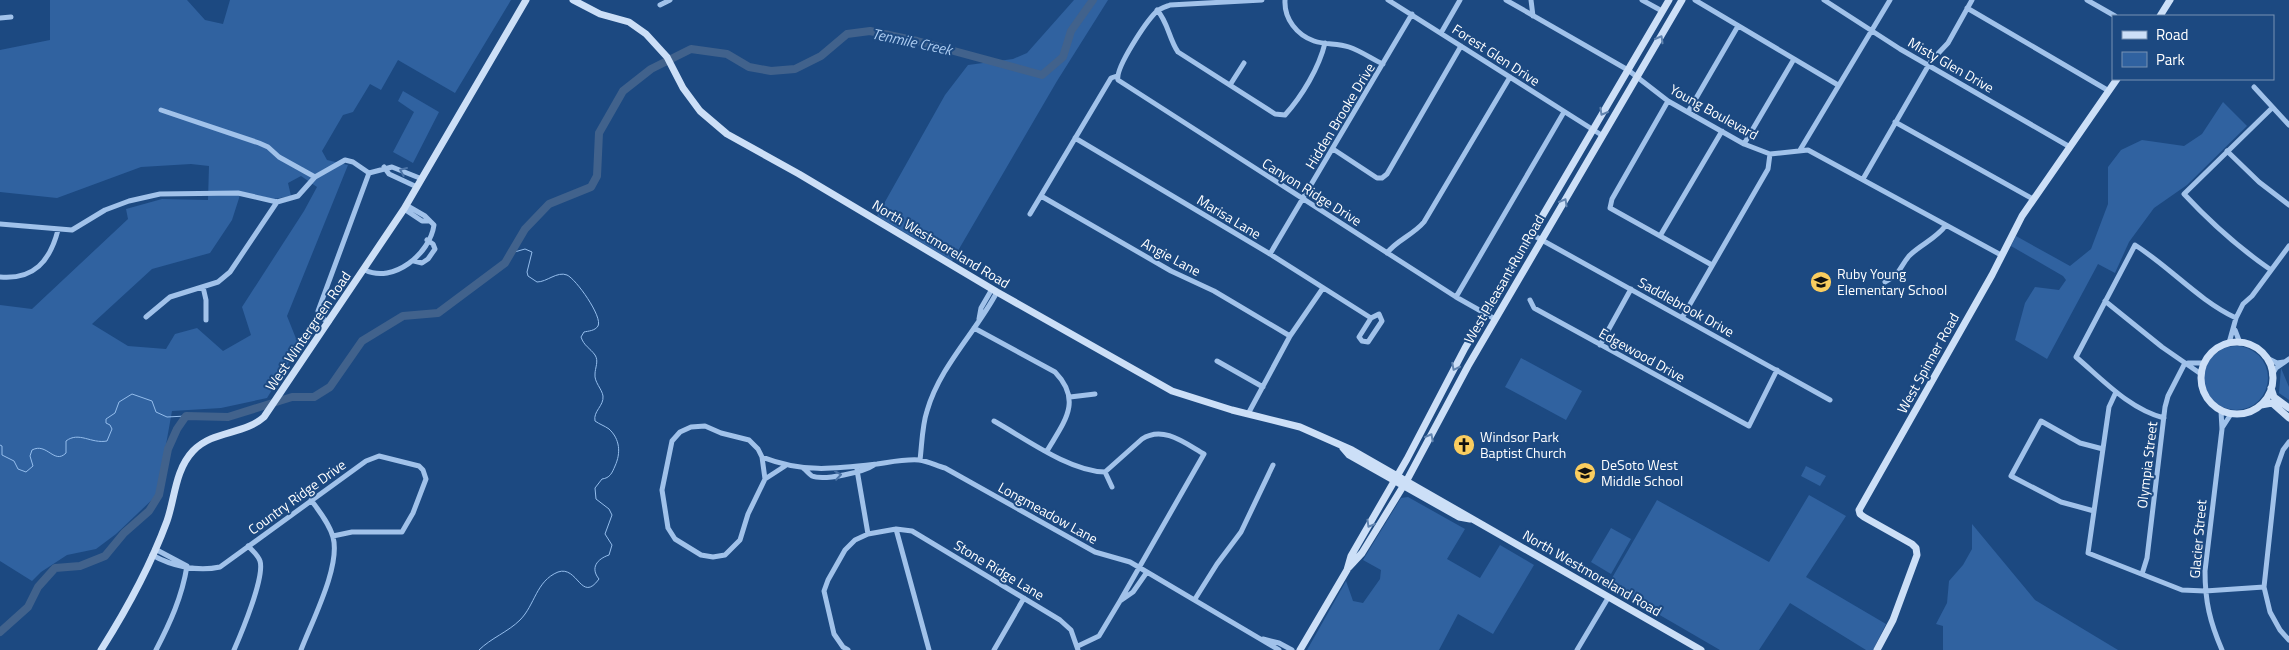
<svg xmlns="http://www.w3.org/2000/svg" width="2289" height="650" font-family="'Titillium Web',sans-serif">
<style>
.green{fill:#3062a0;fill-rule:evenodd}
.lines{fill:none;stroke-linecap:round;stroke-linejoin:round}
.stream{stroke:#94bdec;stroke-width:1}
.river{stroke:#41628c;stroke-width:8}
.street{stroke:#a1c2ea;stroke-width:5}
.secondary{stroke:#ccdff7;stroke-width:7}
.oneway{stroke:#6285b0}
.oneway2{stroke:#4b73a6}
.labels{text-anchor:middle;stroke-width:4;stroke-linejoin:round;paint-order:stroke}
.street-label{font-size:14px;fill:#fff;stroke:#1c4981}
.poi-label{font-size:14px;fill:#fff;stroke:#1c4981;text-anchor:start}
.water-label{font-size:15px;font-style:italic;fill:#acccf1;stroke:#1c4981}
</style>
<rect width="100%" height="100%" fill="#1c4981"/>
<path class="green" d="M50 0H187L205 20 223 24 230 0H511L455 93 398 60 381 90 370 84 353 112 343 115 322 151 327 160 348 165 287 316 299 346 267 398 221 408 172 411 157 495 116 534 96 549 67 555 41 572 32 581 0 561V305L32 309 128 219 126 209 162 199 208 200 209 166 191 164 141 167 57 198 0 192V50L50 40ZM301 176 317 187 304 211 242 307 251 335 223 351 197 328 175 334 166 349 128 346 92 324 152 269 210 253 232 220 241 192 274 199 291 196 288 183Z
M1074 0H1108L1057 81 952 261 877 216 945 95 968 65 1013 59 1027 53Z
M403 91 439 112 413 163 393 152 414 112 398 101Z
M2223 102 2247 126 2187 185 2154 208 2129 242 2115 273 2098 264 2047 359 2015 340 2025 303 2035 287 2059 290 2066 280 2063 276 2011 246 2016 236 2070 266 2091 249 2108 204V167L2121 150 2142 140 2184 146 2202 134Z
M2204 378a32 32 0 1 1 64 0a32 32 0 1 1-64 0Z
M1521 358 1582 391 1566 420 1505 387Z
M2281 368 2289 387V400L2279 393Z
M1806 466 1826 476 1820 486 1801 476Z
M1809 495 1846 516 1806 577 1886 624 1873 650H1866L1790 603 1759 650H1720L1608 585 1657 500 1769 562Z
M1408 497 1465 529 1447 559 1480 578 1500 545 1534 565 1493 634 1458 614 1439 650H1307L1346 581 1353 601 1363 603 1380 579 1381 570 1363 560 1401 498Z
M1972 524 2035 600 2118 650H1943V626L1936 624 1947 603 1949 581 1963 565 1972 549Z
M1611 528 1631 539 1611 574 1591 562Z"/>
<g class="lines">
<path class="stream" d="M0 445 2 446V455L14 461 18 469 26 472 33 466 30 456 32 450C47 442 54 465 66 453V441C79 431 91 444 107 441L112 429 110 425 106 423V419L115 413 119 402 132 394 152 401 156 412 167 417 186 416
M479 650C491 638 508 632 520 620 535 605 536 581 558 572 578 565 581 604 599 579 590 568 597 559 609 555L612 545 605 534 612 515 609 509 596 499 595 488 602 479C610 478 612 473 615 466 621 453 620 439 609 429 605 426 599 424 595 421 593 411 604 406 603 396 602 389 594 382 595 374 595 368 599 361 595 355 590 348 584 346 581 337L584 332C588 331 595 331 598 326 603 317 576 279 567 275 557 271 547 282 537 282L528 276 527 272 532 252 525 249 511 253"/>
<path class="river" d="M0 632 28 607 38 587 55 568 80 566 105 556 124 533 149 511 159 495 168 449 177 429 186 416 228 417 292 397H314L330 387 362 341 403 316 438 313 505 263 525 229 549 204 591 187 597 176 599 133 623 91 651 69 691 49 727 54 749 67 771 71 795 69 821 56 847 34 870 31 917 41 1042 75 1063 57 1071 31 1093 0"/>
<path class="street" d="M1262 0 1170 5C1165 7 1159 9 1156 12 1146 22 1115 68 1118 80L1456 297 1495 319
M1285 0C1284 19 1297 35 1314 41 1326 45 1337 43 1349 47 1361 51 1372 59 1383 64
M1388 0 1603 136
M1506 0 1628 70 1668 101 1744 144 1770 154 1808 150 2001 255
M1531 0 1533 16
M1642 0 1662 11
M1695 0 1838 85
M1824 0 1900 49 2070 147
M2087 0 2115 16
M660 5 670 0
M1967 8 2109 91
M1157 10C1168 22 1169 39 1178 52L1275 114 1285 115C1302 96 1319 68 1325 43
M0 18 11 17
M1441 33 1460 0
M1230 85 1244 63
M2254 87 2289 125
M1668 101 1612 199 1610 208 1712 265
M161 110 259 143 268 147 279 157 315 177
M1688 112 1738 26
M1895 122 2033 199
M1075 138 1270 254 1371 318
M1744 144 1794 59
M1333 149 1377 178H1382L1387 174 1461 46
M1800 150 1890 0
M2227 151 2259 182 2289 205
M384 167 389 174 417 187
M1863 179 1931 61 1948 43 1972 0
M1041 196 1171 271 1214 291 1290 336
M404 209 422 221H430
M1030 214 1111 78 1117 76
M0 224 72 230 105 210 129 201 160 194 238 193 277 202 298 196 315 177 345 160 353 162 369 173 392 167 422 179
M1531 234 1830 400
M1660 236 1722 131
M1387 253C1397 240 1413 235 1424 222L1510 77
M1270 254 1412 14
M414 261 422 263 428 259 435 249 433 244 427 240
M365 270C393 284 430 254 434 225L425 216 406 205
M2271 270C2239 248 2211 223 2184 194L2272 108
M0 277C34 280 50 261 58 230
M1885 282C1901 274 1899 268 1909 256 1921 244 1936 239 1946 225
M203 287 206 300V320
M1456 297 1564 112
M1530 300 1534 308 1749 426 1777 370
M2105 301 2162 347 2201 374
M1379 314 1382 321 1368 342 1362 341 1359 337 1371 318Z
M146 317 170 297 218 282 230 272 277 202
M1682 318 1768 169 1770 154
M979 319 981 308 992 289
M329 322 320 317 318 311 369 173
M974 328 1055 372C1083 401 1064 422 1047 451
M2235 330 2240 343
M2229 343 2236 318 2243 304 2252 296 2289 246
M1600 345 1631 289
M2265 357 2277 363 2284 362
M1217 361 1263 387
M2188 363H2204
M2272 375 2276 368 2289 359
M2116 392 2109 407 2088 553 2182 590 2205 591 2264 587
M1070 397 1095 394
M2221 411 2222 429 2205 571C2205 602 2210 622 2222 650
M1248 414 1290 336 1323 288
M2164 418C2129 409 2102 379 2076 357L2135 245C2170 267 2198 300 2236 318
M994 421C1026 439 1069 471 1105 472L1142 439C1163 425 1185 443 1204 454L1120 601 1133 592 1147 572
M705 426 721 433 749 440 758 449 762 457 765 479 748 514 740 540 725 555 713 557 701 555 675 539 668 528 662 490 672 441 680 432 691 427Z
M2222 428 2231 414
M2289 442 2283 450 2277 467 2264 587 2270 612 2280 630 2289 640
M762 457C803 473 834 469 877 464 891 462 905 459 919 460 928 461 937 466 945 468L1095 552 1130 562 1279 650
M920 460C922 444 922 426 927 411 940 366 976 332 997 292
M803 468C806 470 809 474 812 476 824 481 864 472 874 465
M857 470 868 534
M1105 472 1112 487
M765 479 785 466
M2094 511 2061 502 2011 476 2041 421 2080 443 2103 449
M896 529 929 650
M155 549 187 566
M152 555C172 566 197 572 220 567L366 461 379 456 419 466 423 470 426 479 413 513 402 532H352L333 536
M2142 574 2147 558 2165 407 2168 396 2185 363
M1195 599 1217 564 1241 532 1273 465
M1263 639 1279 643 1292 650
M1078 646 1099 636 1120 601
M156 650C170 623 182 597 187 566
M234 650C241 634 265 577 260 561 258 555 253 551 248 546
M301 650C312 621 341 566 333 537 329 523 319 511 311 500
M848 650 843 647 834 634 824 591 828 580 845 550 855 540 868 534 896 529 912 531 1060 620 1071 630 1078 650
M994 650 1024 598
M1577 650 1608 598"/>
<path class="secondary" d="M573 0 600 14 629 22 646 34 667 57 683 88 700 111 727 134 799 174 997 292 1172 391 1232 410 1300 427 1352 450 1701 650
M2160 16 2170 0
M2201 378a36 36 0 1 1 72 0a36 36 0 1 1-72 0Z
M2271 388 2274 397 2289 408
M2261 405 2272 403 2289 418
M1343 448 1349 455 1459 517 1470 519
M1349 567 1362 553 1407 480 1468 366 1682 0
M101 650C127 609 150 567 167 521 175 498 175 470 193 451 213 430 244 435 264 417L404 209 526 0
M1300 650 1347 570 1351 556 1407 459 1465 348 1669 0
M1877 650 1893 620 1917 555 1916 548 1912 544 1864 517 1860 514 1859 510 1992 275 2022 216 2117 79"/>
</g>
<defs><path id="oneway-chevron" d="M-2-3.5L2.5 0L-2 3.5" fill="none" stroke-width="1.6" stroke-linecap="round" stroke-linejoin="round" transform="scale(1.25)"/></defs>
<g class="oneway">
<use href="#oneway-chevron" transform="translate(1660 39) rotate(-60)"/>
<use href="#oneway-chevron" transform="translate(1603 112) rotate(120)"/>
<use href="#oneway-chevron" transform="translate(1564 202) rotate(-60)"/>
<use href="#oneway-chevron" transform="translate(1455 367) rotate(117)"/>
<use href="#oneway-chevron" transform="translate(1430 437) rotate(-62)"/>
<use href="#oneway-chevron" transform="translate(1370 524) rotate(120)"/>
</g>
<g class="oneway2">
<use href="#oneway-chevron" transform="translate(403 171) rotate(-157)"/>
<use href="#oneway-chevron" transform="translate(838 475) rotate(-8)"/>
</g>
<defs>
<g id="school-disc" transform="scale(1.125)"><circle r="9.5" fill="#facd5f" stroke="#1c4981"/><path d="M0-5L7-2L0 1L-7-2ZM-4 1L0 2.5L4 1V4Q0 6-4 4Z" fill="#111"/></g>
<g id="church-disc" transform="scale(1.125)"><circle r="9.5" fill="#facd5f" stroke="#1c4981"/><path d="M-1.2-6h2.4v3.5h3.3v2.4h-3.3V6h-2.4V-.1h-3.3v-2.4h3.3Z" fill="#111"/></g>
</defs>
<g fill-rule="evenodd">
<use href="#school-disc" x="1821" y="282"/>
<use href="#church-disc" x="1464" y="445"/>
<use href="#school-disc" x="1585" y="473"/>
</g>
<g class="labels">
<g class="street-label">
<text transform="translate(1496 55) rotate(33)" y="5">Forest Glen Drive</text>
<text transform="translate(1951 65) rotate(30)" y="5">Misty Glen Drive</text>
<text transform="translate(1714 112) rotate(29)" y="5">Young Boulevard</text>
<text transform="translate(1340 116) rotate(-59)" y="5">Hidden Brooke Drive</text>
<text transform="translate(1312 192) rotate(32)" y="5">Canyon Ridge Drive</text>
<text transform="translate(1229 217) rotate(31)" y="5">Marisa Lane</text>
<text transform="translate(941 244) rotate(31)" y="5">North Westmoreland Road</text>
<text transform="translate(1171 257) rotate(28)" y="5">Angie Lane</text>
<text transform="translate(1504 279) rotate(-60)" y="5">West Pleasant Run Road</text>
<text transform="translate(1686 307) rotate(29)" y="5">Saddlebrook Drive</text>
<text transform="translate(308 331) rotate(-56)" y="5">West Wintergreen Road</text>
<text transform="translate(1642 355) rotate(29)" y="5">Edgewood Drive</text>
<text transform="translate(1928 363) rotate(-61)" y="5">West Spinner Road</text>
<text transform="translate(2147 465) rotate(-83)" y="5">Olympia Street</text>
<text transform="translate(297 497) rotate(-36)" y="5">Country Ridge Drive</text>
<text transform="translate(1048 513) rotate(29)" y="5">Longmeadow Lane</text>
<text transform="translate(2198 539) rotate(-85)" y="5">Glacier Street</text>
<text transform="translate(999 570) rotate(31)" y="5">Stone Ridge Lane</text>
<text transform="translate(1592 573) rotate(30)" y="5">North Westmoreland Road</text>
</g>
<g class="poi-label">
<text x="1837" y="279">Ruby Young<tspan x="1837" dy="16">Elementary School</tspan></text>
<text x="1480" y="442">Windsor Park<tspan x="1480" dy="16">Baptist Church</tspan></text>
<text x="1601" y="470">DeSoto West<tspan x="1601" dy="16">Middle School</tspan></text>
</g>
<g class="water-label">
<text transform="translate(912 42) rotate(12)" y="5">Tenmile Creek</text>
</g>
</g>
<rect x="2112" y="15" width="162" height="65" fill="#1c4981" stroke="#7792b3"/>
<rect x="2122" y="31" width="25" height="8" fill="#ccdff7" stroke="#7792b3"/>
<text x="2156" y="40" font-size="15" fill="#ffffff">Road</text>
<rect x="2122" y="52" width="25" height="15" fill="#3062a0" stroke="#7792b3"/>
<text x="2156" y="65" font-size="15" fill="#ffffff">Park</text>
</svg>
